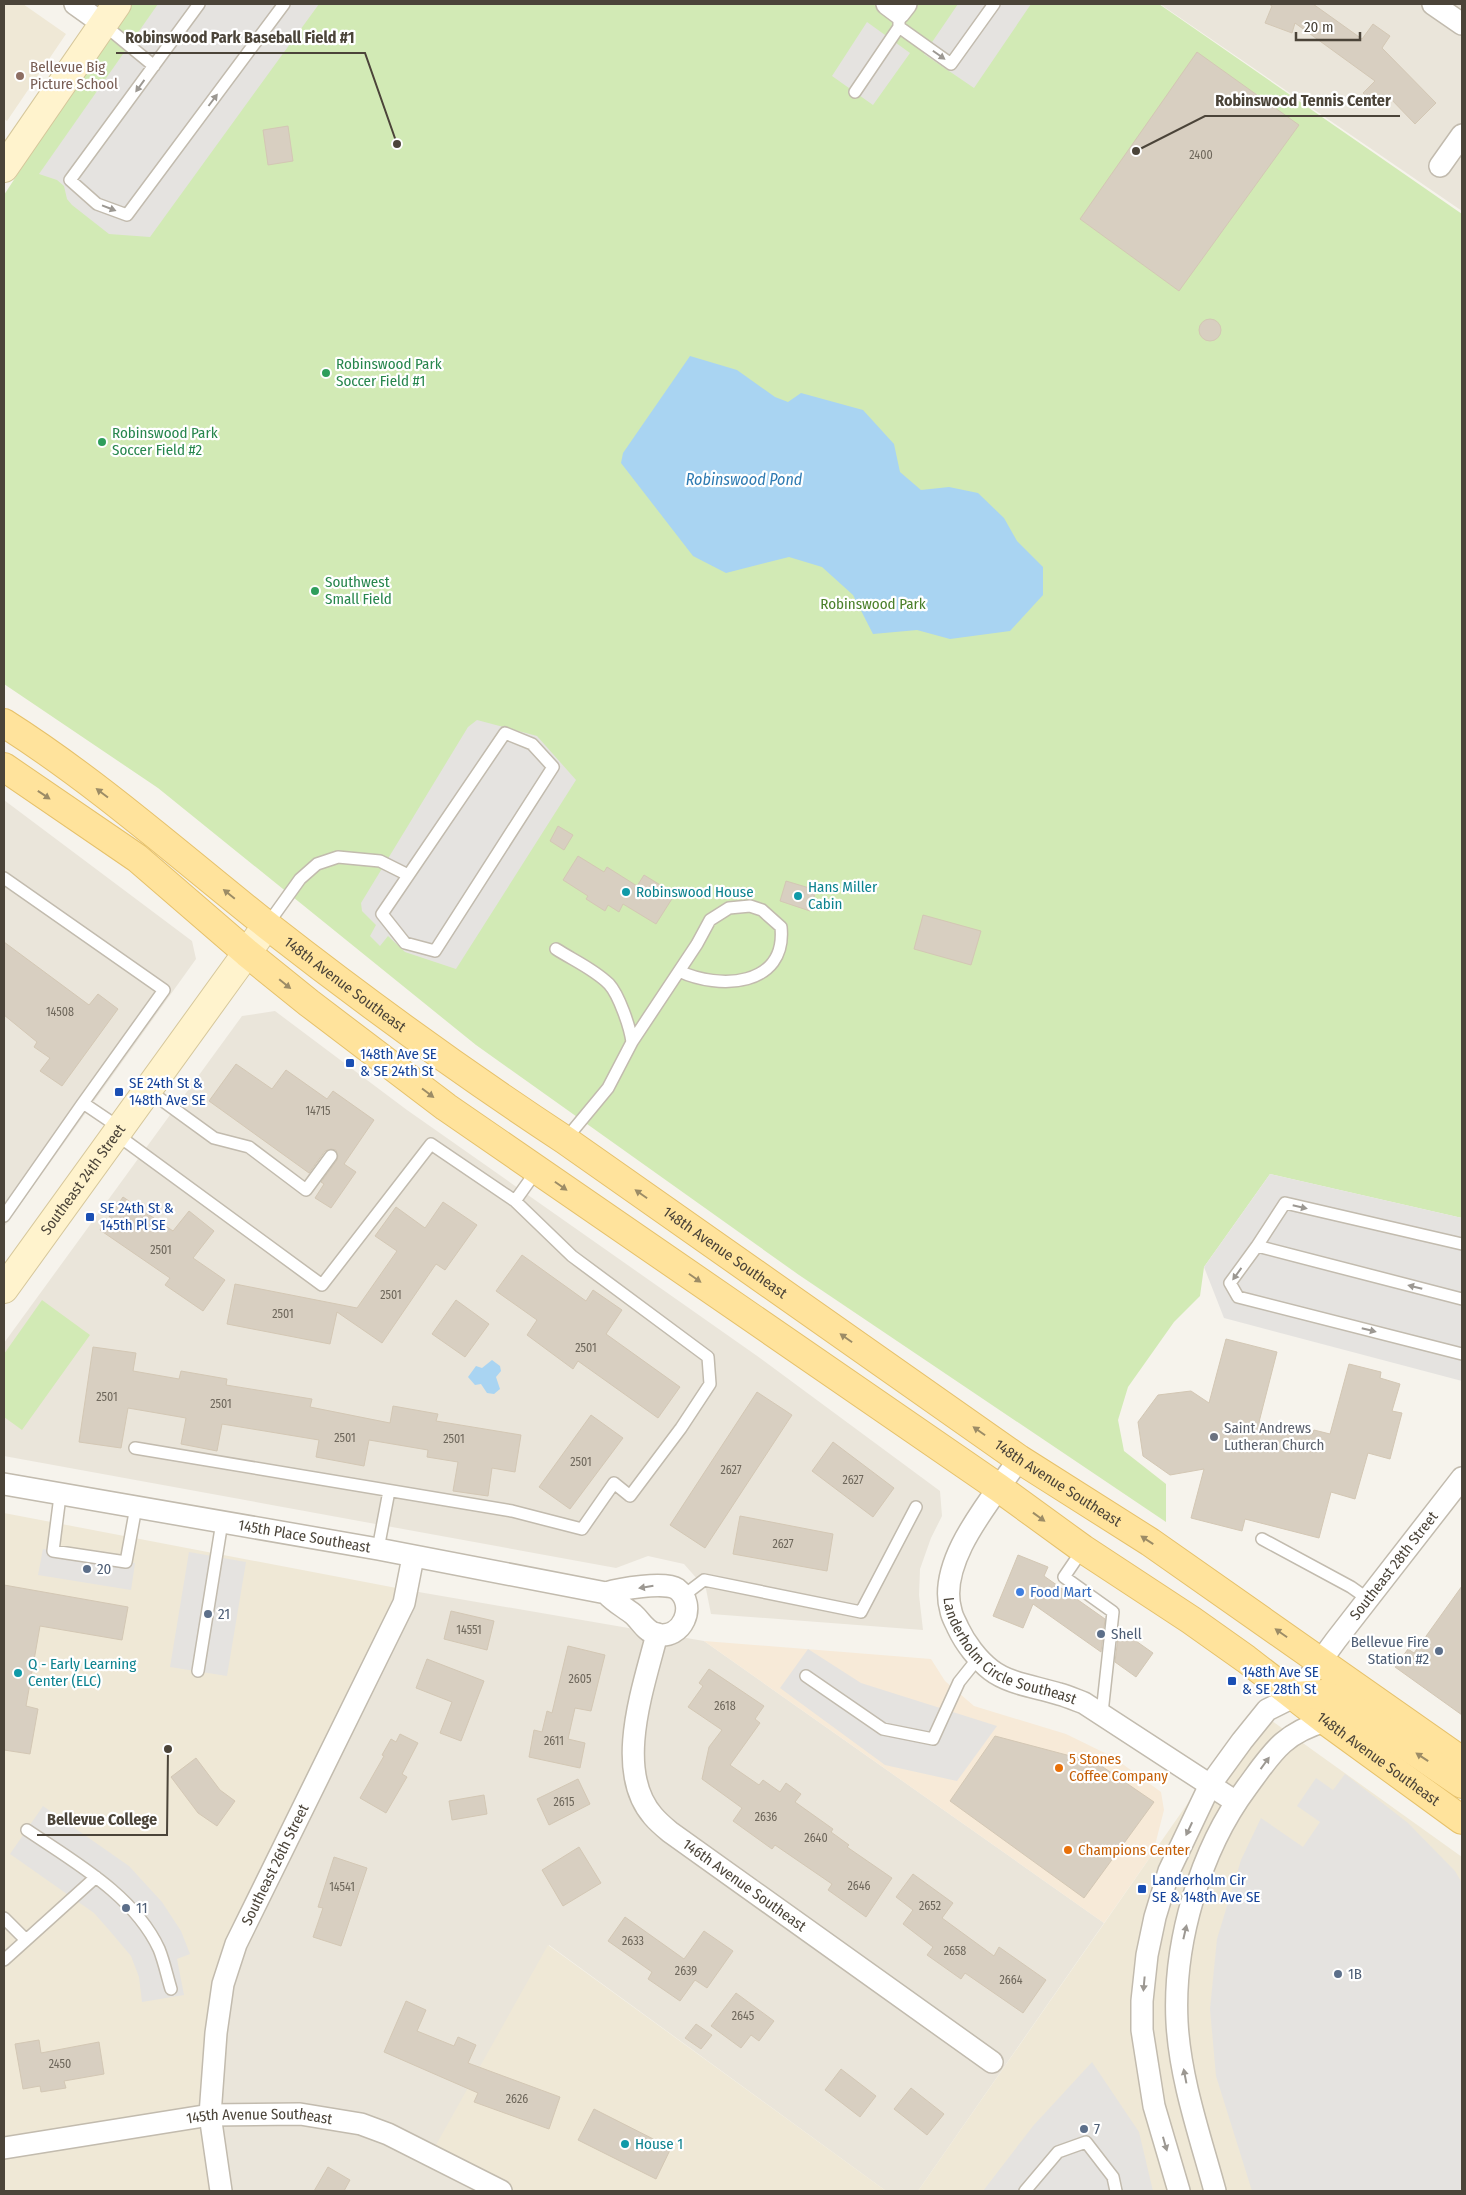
<svg xmlns="http://www.w3.org/2000/svg" width="1466" height="2195" font-family="'Fira Sans Condensed',sans-serif">
<style>
.residential{fill:#eae5da}
.commercial{fill:#f7ead8}
.education{fill:#efe8d6}
.green{fill:#d2eab5}
.parking{fill:#e5e3e0}
.water{fill:#a9d4f2}
.building{fill:#d8cfc1;stroke:#d3c7b4}
.lines{fill:none;stroke-linecap:round;stroke-linejoin:round}
.lane-casing{stroke:#c2bbae;stroke-width:14}
.street-casing{stroke:#c2bbae;stroke-width:24}
.secondary-casing{stroke:#d6c79b;stroke-width:30}
.primary-casing{stroke:#e6c16a;stroke-width:30}
.lane{stroke:#fff;stroke-width:11}
.street{stroke:#fff;stroke-width:21}
.secondary{stroke:#fff3cd;stroke-width:28}
.primary{stroke:#ffe39c;stroke-width:28}
.oneway{fill:#9c9892}
.oneway2{fill:#9c8c66}
.education-dot{fill:#8d6e63;stroke:#fff;stroke-width:2}
.leisure-dot{fill:#2e9e5b;stroke:#fff;stroke-width:2}
.culture-dot{fill:#0f9aa8;stroke:#fff;stroke-width:2}
.transit-dot{fill:#1a4fb4;stroke:#fff;stroke-width:2}
.worship-dot{fill:#6b7280;stroke:#fff;stroke-width:2}
.service-dot{fill:#5c6f8a;stroke:#fff;stroke-width:2}
.shop-dot{fill:#3f7fe0;stroke:#fff;stroke-width:2}
.food-dot{fill:#e8710a;stroke:#fff;stroke-width:2}
.labels{text-anchor:middle;stroke-width:4.5;stroke-linejoin:round;paint-order:stroke}
.number-label{font-size:12px;fill:#6e675b}
.education-label{font-size:15px;fill:#785e54;stroke:#fff;text-anchor:start}
.leisure-label{font-size:15px;fill:#27864d;stroke:#fff;text-anchor:start}
.park-label{font-size:15px;fill:#4a7f2a;stroke:#fff}
.culture-label{font-size:15px;fill:#0d838f;stroke:#fff;text-anchor:start}
.street-label{font-size:15px;fill:#4b4439;stroke:#fff}
.transit-label{font-size:15px;fill:#164399;stroke:#fff;text-anchor:start}
.worship-label{font-size:15px;fill:#5b616d;stroke:#fff;text-anchor:start}
.service-label{font-size:15px;fill:#4e5e75;stroke:#fff;text-anchor:start}
.shop-label{font-size:15px;fill:#366cbe;stroke:#fff;text-anchor:start}
.food-label{font-size:15px;fill:#c56008;stroke:#fff;text-anchor:start}
.water-label{font-size:16px;font-style:italic;fill:#2e7ab2;stroke:#fff}
.leader{fill:none;stroke:#4b4439;stroke-width:2}
.callout-dot{fill:#4b4439;stroke:#fff;stroke-width:2}
.callout-label{font-size:16px;text-anchor:middle;font-weight:bold;fill:#4b4439;stroke:#fff;stroke-width:4.5;stroke-linejoin:round;paint-order:stroke}
</style>
<rect width="100%" height="100%" fill="#f6f3ec"/>
<path class="residential" d="M1160 4H1462V211Z
M4 800 192 941 196 959 4 1227Z
M275 1011 407 1110 760 1358 940 1491 942 1516 931 1538 920 1569 919 1595 923 1630 711 1614 706 1589 684 1564 648 1556 616 1568 4 1456V1343L242 1016Z
M407 1590 704 1641 1104 1923 918 2191H886L549 1945 497 2191H221L213 2146 223 1984Z"/>
<path class="commercial" d="M704 1641 931 1659 945 1681 974 1706 1066 1734 1113 1757 1161 1792 1164 1810 1153 1853 1104 1923Z"/>
<path class="education" d="M4 4H23L66 34 7 121 4 119Z
M4 1513 407 1590 260 1896 216 2033 221 2191H4Z
M1254 1708 1462 1857V2191H918Z
M548 1945 886 2191H496L431 2154Z"/>
<path class="green" d="M132 4H873L890 16 899 4H1159L1462 214V1218L1270 1174 1204 1267 1200 1296 1174 1322 1128 1387 1118 1420 1124 1451 1166 1484V1522L799 1275 476 1045 158 788 4 684V195L90 63Z
M42 1300 90 1335 22 1430 4 1417V1354Z"/>
<path class="parking" d="M158 4H319L150 237 109 234 72 205 67 199 64 186 57 180 39 174Z
M958 4H1031L974 88 924 54Z
M867 22 910 53 873 105 832 76Z
M477 720 537 736 576 780 456 969 405 952 388 936 380 946 370 936 376 925 362 911 361 903 468 727Z
M1270 1174 1462 1218V1381L1224 1318 1204 1267Z
M43 1549 135 1563 131 1590 38 1575Z
M189 1552 246 1562 227 1676 170 1667Z
M808 1649 861 1683 997 1726 957 1781 885 1765 780 1688Z
M1345 1774 1408 1823 1455 1871 1462 1883V2191H1252L1216 2076 1210 2009 1217 1939 1241 1860 1261 1818 1303 1847 1320 1822 1297 1806 1316 1778 1333 1790Z
M43 1806 129 1866 162 1902 181 1931 190 1954 177 1959 184 1995 142 2002 139 1977 131 1956 109 1930 94 1913 10 1854Z
M1092 2062 1139 2132 1153 2191H983L1033 2126Z"/>
<path class="water" d="M690 356 737 370 775 397 788 402 801 393 863 410 894 444 900 472 921 490 949 487 978 493 1004 518 1017 541 1043 567V595L1010 631 950 639 917 630 873 634 853 595 822 567 789 557 726 573 693 556 621 463 623 453Z
M492 1360 500 1366 501 1371 496 1377 500 1389 494 1394 487 1393 481 1384 475 1385 468 1377 476 1366 482 1368Z"/>
<path class="building" d="M1269 4H1313L1362 39 1373 24 1390 36 1382 48 1436 103 1415 124 1389 97 1378 108 1363 93 1375 81 1295 23 1292 33 1265 23 1272 6Z
M1197 52 1299 125 1179 291 1080 219Z
M288 126 293 161 268 165 263 130Z
M1199 330a11 11 0 1 1 22 0a11 11 0 1 1-22 0Z
M558 826 573 835 564 850 550 841Z
M578 856 604 872 607 867 637 886 644 875 675 894 656 924 623 904 619 912 608 905 605 911 586 899 588 896 563 880Z
M786 881 816 890 810 911 780 901Z
M923 915 981 931 971 965 914 949Z
M4 942 89 1005 98 994 118 1009 62 1086 40 1071 50 1058 34 1047 37 1042 4 1015Z
M236 1064 272 1089 286 1070 327 1099 333 1091 374 1120 344 1164 356 1172 331 1208 315 1198 324 1184 321 1182 337 1160 338 1156 336 1150 331 1149 325 1151 309 1173 209 1101Z
M123 1197 173 1231 189 1211 214 1231 193 1258 225 1280 203 1311 165 1285 170 1278 100 1230Z
M443 1202 477 1225 445 1270 436 1264 382 1343 337 1312 330 1344 227 1324 235 1284 357 1308 397 1251 375 1236 396 1207 425 1228Z
M522 1255 586 1301 593 1290 622 1310 606 1334 680 1387 658 1418 578 1361 573 1369 527 1335 537 1320 496 1291Z
M456 1300 489 1324 465 1357 432 1334Z
M1226 1339 1277 1352 1259 1422 1312 1435 1314 1430 1330 1434 1349 1364 1381 1372 1380 1378 1400 1384 1392 1411 1402 1413 1390 1459 1368 1453 1355 1499 1331 1492 1319 1538 1245 1519 1242 1531 1191 1518 1204 1469 1170 1475 1143 1456 1138 1422 1158 1395 1191 1391 1209 1403Z
M93 1347 136 1353 133 1371 179 1379 181 1371 227 1379 226 1385 312 1399 310 1407 390 1423 393 1406 438 1414 436 1421 521 1435 515 1472 492 1468 488 1496 453 1491 458 1462 427 1457 428 1450 369 1440 364 1466 316 1457 319 1440 222 1424 217 1451 181 1444 186 1418 128 1408 121 1448 79 1442Z
M757 1392 792 1415 705 1548 670 1525Z
M591 1415 623 1438 570 1509 539 1487Z
M833 1442 894 1488 873 1517 812 1471Z
M740 1516 833 1534 827 1571 733 1554Z
M1018 1555 1048 1567 1044 1576 1105 1619 1101 1652 1033 1604 1023 1628 993 1616Z
M4 1585 128 1607 122 1640 40 1626 26 1706 38 1709 30 1754 4 1750Z
M1462 1586V1715L1395 1667 1408 1649 1414 1653Z
M451 1611 494 1621 487 1650 444 1639Z
M1119 1629 1153 1653 1136 1677 1115 1662Z
M568 1646 605 1655 591 1711 575 1708 568 1739 585 1743 580 1768 529 1757 534 1730 542 1732 547 1711 552 1713Z
M427 1659 484 1681 461 1741 440 1733 452 1702 416 1688Z
M709 1669 764 1706 755 1719 760 1723 730 1765 759 1785 763 1780 780 1792 786 1783 801 1794 795 1802 833 1829 831 1832 849 1845 847 1847 892 1878 866 1917 828 1890 832 1884 775 1845 772 1849 733 1821 742 1808 702 1779 709 1747 722 1730 688 1707 703 1686 699 1683Z
M400 1734 418 1743 402 1774 407 1777 386 1813 360 1798 384 1756 382 1755 391 1739 396 1742Z
M995 1736 1097 1763 1154 1802 1084 1898 950 1801Z
M196 1758 220 1790 235 1801 217 1826 198 1813 171 1777Z
M578 1779 590 1804 549 1825 537 1799Z
M484 1795 487 1814 452 1820 449 1801Z
M579 1847 601 1883 563 1906 542 1870Z
M334 1857 367 1868 341 1946 313 1937 323 1908 318 1907Z
M913 1874 953 1903 942 1918 994 1956 999 1947 1046 1980 1023 2013 965 1973 961 1979 927 1955 933 1947 903 1924 913 1910 896 1897Z
M625 1917 684 1959 704 1931 733 1951 707 1988 695 1980 680 2001 648 1979 652 1972 608 1941Z
M736 1993 774 2021 759 2041 751 2035 741 2048 711 2026Z
M406 2001 426 2010 417 2031 454 2046 458 2037 476 2045 468 2063 560 2097 549 2129 474 2102 478 2093 384 2052Z
M696 2024 712 2035 701 2049 685 2038Z
M39 2040 41 2053 99 2042 104 2074 64 2081 66 2088 41 2092 40 2086 23 2089 15 2044Z
M841 2069 876 2096 860 2117 825 2090Z
M911 2088 944 2114 927 2135 894 2109Z
M594 2109 671 2148 656 2179 578 2140Z
M328 2167 350 2180 344 2191H314Z"/>
<g class="lines">
<g class="lane-casing">
<path id="lane" d="M199 4 70 180 97 204 127 215 284 4
M103 24 154 66
M899 27 951 64 994 4
M855 92 899 27V19
M505 733 532 744 553 767 435 951 405 943 382 914Z
M4 878 164 990 83 1103
M267 925 300 879 317 864 338 857 380 861 408 875
M556 949C573 960 594 969 609 984 619 995 630 1027 632 1042
M148 1090 214 1138 249 1147 306 1190 331 1156
M116 1134 322 1285 431 1144 515 1201 572 1256 708 1357 710 1384 681 1428 630 1496 614 1483 582 1529 512 1511 135 1448
M565 1140 608 1088 632 1042 697 944 710 920 729 908 750 906 762 910 781 927C787 987 719 990 679 971
M515 1201 537 1170
M4 1216 83 1103 120 1128
M1257 1246 1285 1203 1462 1244
M1462 1299 1257 1246 1230 1283 1238 1297 1462 1354
M60 1496 53 1551 126 1562 136 1507
M1262 1539 1351 1587 1368 1599
M378 1549 389 1491
M1083 1549 1064 1577 1113 1612 1102 1713
M683 1596 704 1580 861 1612 916 1507
M198 1671 222 1522
M806 1676 883 1729 933 1739 959 1682 979 1657
M27 1830C74 1862 134 1895 159 1949 164 1961 167 1976 171 1989
M4 1918 26 1940
M4 1960 96 1877
M1025 2191 1058 2152 1086 2142 1113 2177 1116 2191"/>
</g>
<g class="street-casing">
<g id="street">
<path d="M75 4 103 24"/>
<path d="M887 4 899 13 906 4"/>
<path d="M1433 4 1462 24"/>
<path d="M1440 166 1462 135"/>
<path id="s1" d="M1019 1459C993 1498 936 1561 951 1611 952 1617 956 1623 958 1628 965 1643 978 1660 991 1670 1009 1684 1037 1687 1059 1694 1067 1696 1076 1700 1084 1703L1236 1802"/>
<path id="s2" d="M4 1484 378 1549 606 1593C619 1589 665 1581 677 1589 698 1605 682 1641 656 1634 645 1631 641 1621 633 1614 624 1607 614 1602 606 1593"/>
<path id="s3" d="M657 1634C644 1686 613 1770 653 1816 658 1822 664 1827 670 1832L992 2062"/>
<path id="s4" d="M4 2148 210 2115 300 2114 361 2124 388 2134 501 2191"/>
<path id="s5" d="M221 2191 210 2115 216 2033 223 1984 236 1944 404 1603 413 1557"/>
<path id="s6" d="M1179 2191 1154 2106 1142 2030V2001L1147 1955 1155 1917 1169 1871 1210 1785 1242 1741 1267 1710 1295 1696 1336 1640 1462 1478"/>
<path d="M1215 2191C1200 2136 1180 2079 1177 2022 1173 1943 1200 1850 1247 1787 1272 1753 1283 1733 1326 1721"/>
</g>
</g>
<g class="secondary-casing">
<g id="secondary">
<path d="M4 168 117 4"/>
<path id="s7" d="M4 1289 267 925"/>
</g>
</g>
<g class="primary-casing">
<g id="primary">
<path id="s8" d="M4 723C97 782 181 857 268 926 364 1001 463 1073 565 1140L1019 1459 1150 1542 1462 1761"/>
<path id="s9" d="M4 767 137 858 247 953 309 1003 446 1107 999 1488 1083 1549 1191 1620 1246 1659 1326 1721 1462 1820"/>
<path d="M1295 1696 1323 1694 1344 1703 1462 1784"/>
</g>
</g>
<use href="#lane" class="lane"/>
<use href="#street" class="street"/>
<use href="#secondary" class="secondary"/>
<use href="#primary" class="primary"/>
</g>
<defs><path id="oneway-solid" d="M-6-.8H1V-3.2L6.5 0L1 3.2V.8H-6Z" transform="scale(1.25)"/></defs>
<g class="oneway">
<use href="#oneway-solid" transform="translate(939 55) rotate(35)"/>
<use href="#oneway-solid" transform="translate(140 86) rotate(126)"/>
<use href="#oneway-solid" transform="translate(213 100) rotate(-53)"/>
<use href="#oneway-solid" transform="translate(109 208) rotate(21)"/>
<use href="#oneway-solid" transform="translate(1300 1207) rotate(13)"/>
<use href="#oneway-solid" transform="translate(1237 1274) rotate(126)"/>
<use href="#oneway-solid" transform="translate(1415 1287) rotate(-166)"/>
<use href="#oneway-solid" transform="translate(1369 1330) rotate(14)"/>
<use href="#oneway-solid" transform="translate(646 1587) rotate(171)"/>
<use href="#oneway-solid" transform="translate(1265 1763) rotate(-54)"/>
<use href="#oneway-solid" transform="translate(1189 1829) rotate(115)"/>
<use href="#oneway-solid" transform="translate(1185 1932) rotate(-77)"/>
<use href="#oneway-solid" transform="translate(1144 1984) rotate(95)"/>
<use href="#oneway-solid" transform="translate(1185 2076) rotate(-101)"/>
<use href="#oneway-solid" transform="translate(1165 2144) rotate(74)"/>
</g>
<g class="oneway2">
<use href="#oneway-solid" transform="translate(102 793) rotate(-143)"/>
<use href="#oneway-solid" transform="translate(44 795) rotate(34)"/>
<use href="#oneway-solid" transform="translate(229 894) rotate(-141)"/>
<use href="#oneway-solid" transform="translate(285 984) rotate(39)"/>
<use href="#oneway-solid" transform="translate(428 1093) rotate(37)"/>
<use href="#oneway-solid" transform="translate(561 1186) rotate(35)"/>
<use href="#oneway-solid" transform="translate(641 1194) rotate(-145)"/>
<use href="#oneway-solid" transform="translate(695 1278) rotate(35)"/>
<use href="#oneway-solid" transform="translate(846 1338) rotate(-145)"/>
<use href="#oneway-solid" transform="translate(979 1431) rotate(-145)"/>
<use href="#oneway-solid" transform="translate(1039 1517) rotate(36)"/>
<use href="#oneway-solid" transform="translate(1147 1540) rotate(-147)"/>
<use href="#oneway-solid" transform="translate(1281 1633) rotate(-145)"/>
<use href="#oneway-solid" transform="translate(1422 1757) rotate(-146)"/>
</g>
<circle class="education-dot" cx="20" cy="76" r="5"/>
<g class="leisure-dot">
<circle cx="326" cy="373" r="5"/>
<circle cx="102" cy="442" r="5"/>
<circle cx="315" cy="591" r="5"/>
</g>
<g class="culture-dot">
<circle cx="626" cy="892" r="5"/>
<circle cx="798" cy="896" r="5"/>
<circle cx="18" cy="1673" r="5"/>
<circle cx="625" cy="2144" r="5"/>
</g>
<g class="transit-dot">
<rect x="345" y="1058" width="10" height="10" rx="2.5"/>
<rect x="114" y="1087" width="10" height="10" rx="2.5"/>
<rect x="85" y="1212" width="10" height="10" rx="2.5"/>
<rect x="1227" y="1676" width="10" height="10" rx="2.5"/>
<rect x="1137" y="1884" width="10" height="10" rx="2.5"/>
</g>
<circle class="worship-dot" cx="1214" cy="1437" r="5"/>
<g class="service-dot">
<circle cx="87" cy="1569" r="5"/>
<circle cx="208" cy="1614" r="5"/>
<circle cx="1101" cy="1634" r="5"/>
<circle cx="1439" cy="1651" r="5"/>
<circle cx="126" cy="1908" r="5"/>
<circle cx="1338" cy="1974" r="5"/>
<circle cx="1084" cy="2129" r="5"/>
</g>
<circle class="shop-dot" cx="1020" cy="1592" r="5"/>
<g class="food-dot">
<circle cx="1059" cy="1768" r="5"/>
<circle cx="1068" cy="1850" r="5"/>
</g>
<g class="labels">
<g class="number-label">
<text x="1201" y="159">2400</text>
<text x="60" y="1016">14508</text>
<text x="318" y="1115">14715</text>
<text x="161" y="1254">2501</text>
<text x="391" y="1299">2501</text>
<text x="283" y="1318">2501</text>
<text x="586" y="1352">2501</text>
<text x="107" y="1401">2501</text>
<text x="221" y="1408">2501</text>
<text x="345" y="1442">2501</text>
<text x="454" y="1443">2501</text>
<text x="581" y="1466">2501</text>
<text x="731" y="1474">2627</text>
<text x="853" y="1484">2627</text>
<text x="783" y="1548">2627</text>
<text x="469" y="1634">14551</text>
<text x="580" y="1683">2605</text>
<text x="725" y="1710">2618</text>
<text x="554" y="1745">2611</text>
<text x="564" y="1806">2615</text>
<text x="766" y="1821">2636</text>
<text x="816" y="1842">2640</text>
<text x="859" y="1890">2646</text>
<text x="342" y="1891">14541</text>
<text x="930" y="1910">2652</text>
<text x="633" y="1945">2633</text>
<text x="955" y="1955">2658</text>
<text x="686" y="1975">2639</text>
<text x="1011" y="1984">2664</text>
<text x="743" y="2020">2645</text>
<text x="60" y="2068">2450</text>
<text x="517" y="2103">2626</text>
</g>
<g class="education-label">
<text x="30" y="72">Bellevue Big<tspan x="30" dy="17">Picture School</tspan></text>
</g>
<g class="leisure-label">
<text x="336" y="369">Robinswood Park<tspan x="336" dy="17">Soccer Field #1</tspan></text>
<text x="112" y="438">Robinswood Park<tspan x="112" dy="17">Soccer Field #2</tspan></text>
<text x="325" y="587">Southwest<tspan x="325" dy="17">Small Field</tspan></text>
</g>
<g class="park-label">
<text x="873" y="609">Robinswood Park</text>
</g>
<g class="culture-label">
<text x="808" y="892">Hans Miller<tspan x="808" dy="17">Cabin</tspan></text>
<text x="636" y="897">Robinswood House</text>
<text x="28" y="1669">Q - Early Learning<tspan x="28" dy="17">Center (ELC)</tspan></text>
<text x="635" y="2149">House 1</text>
</g>
<g class="street-label">
<text dy="5" stroke="none"><textPath href="#s8" startOffset="430">148th Avenue Southeast</textPath></text>
<text dy="5" stroke="none"><textPath href="#s7" startOffset="135">Southeast 24th Street</textPath></text>
<text dy="5" stroke="none"><textPath href="#s8" startOffset="895">148th Avenue Southeast</textPath></text>
<text dy="5" stroke="none"><textPath href="#s8" startOffset="1300">148th Avenue Southeast</textPath></text>
<text dy="5" stroke="none"><textPath href="#s2" startOffset="305">145th Place Southeast</textPath></text>
<text dy="5" stroke="none"><textPath href="#s6" startOffset="712">Southeast 28th Street</textPath></text>
<text dy="5" stroke="none"><textPath href="#s1" startOffset="246">Landerholm Circle Southeast</textPath></text>
<text dy="5" stroke="none"><textPath href="#s9" startOffset="1696">148th Avenue Southeast</textPath></text>
<text dy="5" stroke="none"><textPath href="#s5" startOffset="339">Southeast 26th Street</textPath></text>
<text dy="5" stroke="none"><textPath href="#s3" startOffset="304">146th Avenue Southeast</textPath></text>
<text dy="5" stroke="none"><textPath href="#s4" startOffset="258">145th Avenue Southeast</textPath></text>
</g>
<g class="transit-label">
<text x="360" y="1059">148th Ave SE<tspan x="360" dy="17">&amp; SE 24th St</tspan></text>
<text x="129" y="1088">SE 24th St &amp;<tspan x="129" dy="17">148th Ave SE</tspan></text>
<text x="100" y="1213">SE 24th St &amp;<tspan x="100" dy="17">145th Pl SE</tspan></text>
<text x="1242" y="1677">148th Ave SE<tspan x="1242" dy="17">&amp; SE 28th St</tspan></text>
<text x="1152" y="1885">Landerholm Cir<tspan x="1152" dy="17">SE &amp; 148th Ave SE</tspan></text>
</g>
<g class="worship-label">
<text x="1224" y="1433">Saint Andrews<tspan x="1224" dy="17">Lutheran Church</tspan></text>
</g>
<g class="service-label">
<text x="97" y="1574">20</text>
<text x="218" y="1619">21</text>
<text x="1111" y="1639">Shell</text>
<text x="1429" y="1647" text-anchor="end">Bellevue Fire<tspan x="1429" dy="17">Station #2</tspan></text>
<text x="136" y="1913">11</text>
<text x="1348" y="1979">1B</text>
<text x="1094" y="2134">7</text>
</g>
<g class="shop-label">
<text x="1030" y="1597">Food Mart</text>
</g>
<g class="food-label">
<text x="1069" y="1764">5 Stones<tspan x="1069" dy="17">Coffee Company</tspan></text>
<text x="1078" y="1855">Champions Center</text>
</g>
<g class="water-label">
<text x="744" y="485">Robinswood Pond</text>
</g>
</g>
<path class="leader" d="M397 144L365 53H116M1136 151L1205 116H1400M168 1749L167 1835H37"/>
<g class="callout-dot">
<circle cx="397" cy="144" r="5"/>
<circle cx="1136" cy="151" r="5"/>
<circle cx="168" cy="1749" r="5"/>
</g>
<g class="callout-label">
<text x="240" y="43">Robinswood Park Baseball Field #1</text>
<text x="1303" y="106">Robinswood Tennis Center</text>
<text x="102" y="1825">Bellevue College</text>
</g>
<rect width="1466" height="2195" fill="none" stroke="#4b4439" stroke-width="10"/>
<path d="M1296 32v8h64v-8" fill="none" stroke="#4b4439" stroke-width="2.5"/>
<text x="1304" y="32" font-size="15" fill="#4b4439" stroke="#ffffff" stroke-width="4" paint-order="stroke">20 m</text>
</svg>
